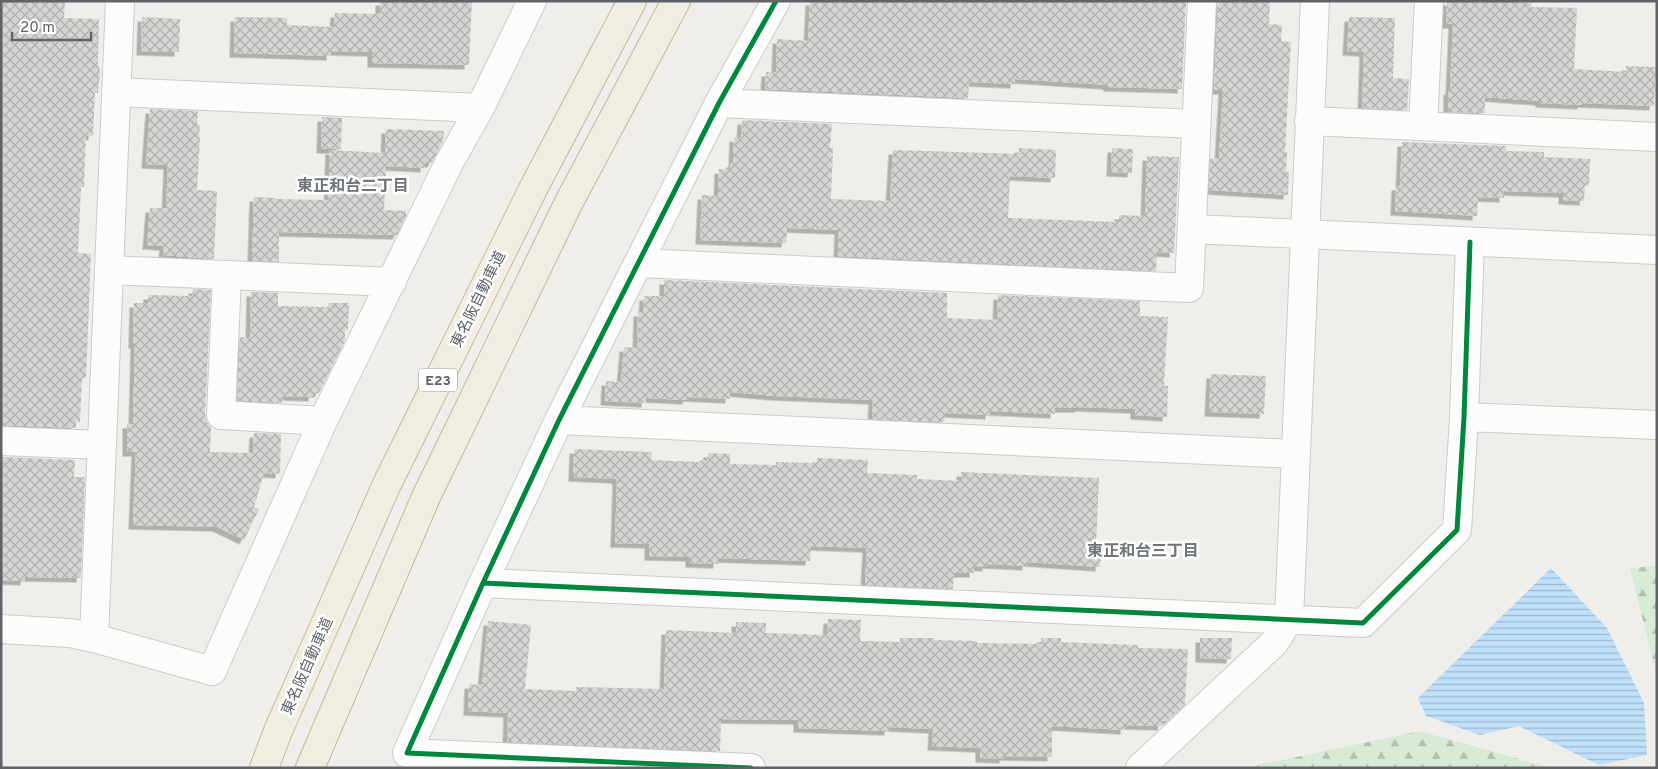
<svg xmlns="http://www.w3.org/2000/svg" width="1658" height="769" font-family="Overpass,'Noto Sans JP',sans-serif">
<style>
.forest{fill:url(#forest-firs)}
.water{fill:url(#water-rules)}
.building{fill:url(#building-cross-hatch);filter:url(#shadow)}
.lines{fill:none;stroke-linecap:round;stroke-linejoin:round}
.minor-casing{stroke:#cbcccc;stroke-width:30}
.highway-casing{stroke:#c8b996;stroke-width:30}
.minor{stroke:#fdfcfc;stroke-width:28}
.highway{stroke:#f0ede3;stroke-width:28}
.cycleway-casing{stroke:#fff;stroke-width:8}
.cycleway{stroke:#00873e;stroke-width:5}
.labels{text-anchor:middle;stroke-width:5;stroke-linejoin:round;paint-order:stroke}
.shield{fill:#fff;stroke:#8f9295;stroke-width:1}
.shield-label{font-size:14px;font-weight:bold;fill:#5f6368}
.street-label{font-size:15px;fill:#5f6368;stroke:#fff}
.neighbourhood-label{font-size:16px;font-weight:bold;fill:#70757a;stroke:#fff}
</style>
<defs>
<pattern id="forest-firs" width="22" height="20" patternUnits="userSpaceOnUse" patternTransform="scale(1.25)"><rect width="22" height="20" fill="#d8ebd6"/><path d="M5 1l3.5 6h-7zM16 11l3.5 6h-7z" fill="#b2c2b1"/></pattern>
<pattern id="water-rules" width="6" height="5" patternUnits="userSpaceOnUse" patternTransform="scale(1.25)"><rect width="6" height="5" fill="#bfe0f9"/><path d="M0 2.5h6" fill="none" stroke="#9eb9cd"/></pattern>
<pattern id="building-cross-hatch" width="8" height="8" patternUnits="userSpaceOnUse" patternTransform="scale(1.25)"><rect width="8" height="8" fill="#d6d5d3"/><path d="M0 0l8 8M0 8l8-8" fill="none" stroke="#b1b0af"/></pattern>
<filter id="shadow"><feDropShadow dx="-4.5" dy="4.5" stdDeviation="0" flood-color="#0004"/></filter>
</defs>
<rect width="100%" height="100%" fill="#efeeea"/>
<path class="forest" d="M1657 566V677L1630 568Z
M1420 731 1551 768H1255L1258 765Z"/>
<path class="water" d="M1551 568 1607 628 1644 703 1647 755 1599 765 1519 726 1480 735 1426 716 1418 698Z"/>
<path class="building" d="M1 1H65L64 18 99 19 98 65H99L100 73 98 93H95L93 136 86 135 84 187H81L78 253 91 254 86 378H82L80 422 76 421V428L1 425Z
M380 1H472L469 65 372 63V52L331 51V56L234 53 235 17 287 18V25L334 27 335 13 380 14Z
M810 1H1186L1182 89 1108 87V85L1015 79V84L969 82 968 98 765 89 766 72H776L777 39 808 41Z
M1218 1H1270L1269 24 1282 25 1281 41 1291 42 1285 152H1287L1286 172H1289L1288 195 1209 190 1210 159 1219 158 1223 90H1214Z
M1447 1H1507L1532 3 1531 7 1577 8 1574 69 1626 72V66L1656 67 1654 106 1582 103V105L1540 103V101L1485 97V113L1448 112V90L1450 91 1453 24H1446Z
M142 17 180 19 179 52 141 51Z
M1349 17 1395 18 1393 78 1409 79 1407 110 1362 108 1364 52 1347 51Z
M150 109 198 111 197 124 200 125 199 137H200L197 190 217 191 214 259 163 255 164 246 147 245 150 208H166L168 165 146 164Z
M322 117 342 118 341 149H321Z
M742 120 832 124 830 148H833L831 199 890 201 893 150 1019 154V148L1056 150 1055 178 1010 176 1008 218 1119 222V215L1145 216 1147 156 1179 157 1174 253 1157 252 1156 271 838 256 839 230 787 228 786 243 700 240 702 195 718 196 719 169 730 170 731 163H733L734 137 741 138Z
M386 129 444 131 443 141 432 163H425V168L386 166 384 210 406 211V216L397 235 279 232V262L252 260 254 197 276 198V199L328 200 330 150 385 153Z
M1402 142 1506 146V151L1544 152V157L1590 159 1589 186 1585 185 1584 201 1563 200V193L1504 191V198L1478 197 1477 216 1395 211 1396 186H1400Z
M1112 148 1133 149 1132 173 1111 172Z
M664 280 947 293V318L997 320 998 295 1140 301V316L1168 317 1164 386H1168L1167 417 1135 415V409L1079 407V408H1055V414L990 411V415L945 413 944 422 872 419 873 400 776 396 730 392V399L687 397V400L646 398V403L605 401 606 381 621 382 624 347 637 348 638 312H643L644 296H664Z
M193 289 211 290 205 414 207 422 211 427 210 452 253 453 254 433 281 434 280 474 264 473 254 507 259 509 244 540 217 527 133 525 136 452H127V424H133L135 344H133L134 303H148V295L192 296Z
M251 292 278 293V306L328 307V303H349L348 330H345V341L319 393H313V397L283 396 282 403 237 400 240 337H250Z
M1211 374 1266 376 1264 414 1209 412Z
M574 449 652 452 651 460 700 462V460L707 461 708 453 730 454V464L776 465V462L817 463V458L868 460 867 473 917 475V479L961 481V472L1099 478 1096 546 1101 547 1100 567 1027 562V566L987 564V567L974 566V573H954L953 589 865 585 867 548 811 546 810 561 718 558V564L690 563V557L649 556V544L615 543 617 481 616 479 573 477Z
M1 457 75 460 74 477H85L81 578 25 577V581L1 580Z
M828 619 861 620 860 641 900 642V638H934V640L977 641V643L1041 644V638H1061V642L1138 645V648L1188 649 1185 705 1167 721H1163L1162 726 1125 725V730L1052 726V757L1004 756V759L980 758V748L932 746 933 729 889 727V731L798 728V720L721 719 720 751 507 742 508 713 468 711 469 684 482 685 488 621 531 625 525 689 576 691V687L664 689 666 630 736 633V622L766 623V633L827 635Z
M1200 638H1232L1231 659 1200 658Z"/>
<g class="lines">
<g class="minor-casing">
<path id="minor" d="M116 92 480 108
M719 103 1196 124
M1309 121 1657 137
M1423 126 1429 1
M1192 229 1657 250
M639 263 1189 288 1202 1
M110 270 392 282
M227 275 221 415 323 421
M1464 417 1657 425
M559 420 1295 454
M1 441 102 445
M483 583 1363 623 1457 530 1464 417 1470 242
M1 629 70 633 94 638 212 671 323 421 449 163 480 108 532 1
M94 638 120 1
M751 768 407 753 483 583 559 420 719 103 776 1
M1140 768 1275 642 1289 619 1315 1"/>
</g>
<g class="highway-casing">
<path id="highway" d="M264 768 278 731 387 484 534 187 632 1
M310 768 426 497 569 202 676 1"/>
</g>
<use href="#minor" class="minor"/>
<use href="#highway" class="highway"/>
<g class="cycleway-casing">
<path id="cycleway" d="M483 583 1363 623 1457 530 1464 417 1470 242
M751 768 407 753 483 583 559 420 719 103 776 1"/>
</g>
<use href="#cycleway" class="cycleway"/>
</g>
<g class="labels">
<rect class="shield" x="419" y="368.5" width="38" height="23" rx="4"/>
<g class="shield-label">
<text x="438" y="385">E23</text>
</g>
<g class="street-label">
<text transform="translate(478 299) rotate(-64)" y="5">東名阪自動車道</text>
<text transform="translate(307 666) rotate(-66)" y="5">東名阪自動車道</text>
</g>
<g class="neighbourhood-label">
<text x="353" y="191">東正和台二丁目</text>
<text x="1143" y="556">東正和台三丁目</text>
</g>
</g>
<rect width="1658" height="769" fill="none" stroke="#5f6368" stroke-width="5"/>
<path d="M12 32v8h79v-8" fill="none" stroke="#5f6368" stroke-width="2.5"/>
<text x="20" y="32" font-size="15" fill="#5f6368" stroke="#ffffff" stroke-width="4" paint-order="stroke">20 m</text>
</svg>
